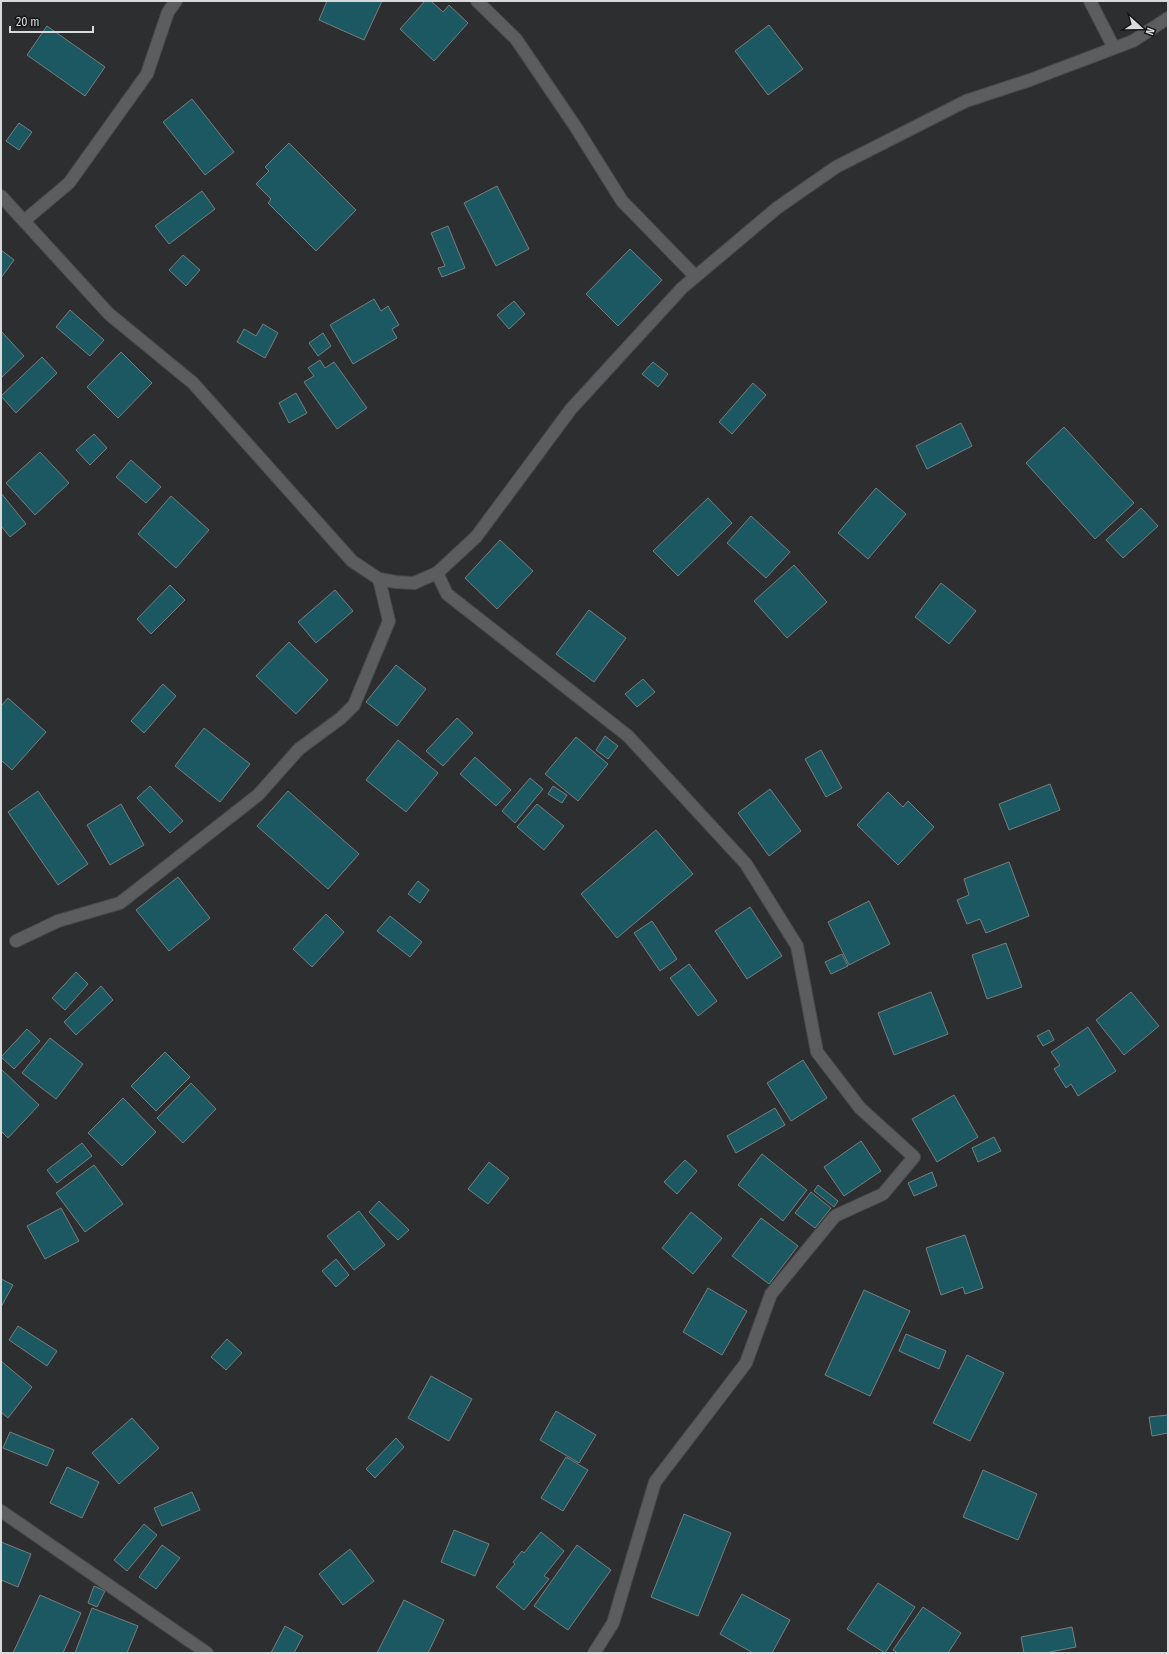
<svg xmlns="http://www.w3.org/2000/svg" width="1169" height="1654" font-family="'Fira Sans Condensed',sans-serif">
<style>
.building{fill:#1c5862;stroke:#797d7e}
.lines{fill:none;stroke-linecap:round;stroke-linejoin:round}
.minor-casing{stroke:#47494b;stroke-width:14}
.minor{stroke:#5b5d5f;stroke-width:12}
</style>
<rect width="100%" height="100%" fill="#2c2e30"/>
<path class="building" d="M327 1H382L364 40 319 20Z
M425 1H431L443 12 449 5 468 23 434 61 400 29Z
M769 25 803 69 768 95 735 51Z
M47 26 105 67 85 96 27 55Z
M192 99 234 152 205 175 163 122Z
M19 123 32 132 19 150 6 141Z
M289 143 356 210 316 251 268 203 271 199 256 184 269 171 265 167Z
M497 186 529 249 496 266 464 203Z
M202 191 215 209 169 244 155 226Z
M448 226 465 268 442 277 438 268 445 266 431 233Z
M630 249 662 280 618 326 586 294Z
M1 250 14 260 1 278Z
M183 255 200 270 186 286 169 270Z
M374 299 381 311 388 306 399 325 392 329 397 338 353 364 330 325Z
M514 301 525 314 509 329 497 315Z
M70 310 104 340 90 356 56 327Z
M263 324 278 333 265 358 237 342 244 329 256 336Z
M1 331 24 356 1 378Z
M323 333 331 346 318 356 309 343Z
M121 352 152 383 118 418 87 387Z
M42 357 57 373 16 413 1 396Z
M320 360 325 368 334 362 367 408 337 429 304 382 314 376 308 368Z
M653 362 668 374 658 387 642 374Z
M753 383 766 395 732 434 719 422Z
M296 393 307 413 289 423 279 403Z
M961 423 972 446 927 469 916 446Z
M1064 427 1134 503 1095 539 1026 463Z
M94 434 107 448 90 465 76 450Z
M40 452 69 483 35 515 6 483Z
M131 460 161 487 146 503 116 477Z
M876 488 906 514 868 559 838 533Z
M1 493 26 524 10 537 1 526Z
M171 496 209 530 176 568 138 534Z
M708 498 732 523 678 576 653 551Z
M1141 508 1158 526 1123 558 1106 540Z
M751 516 790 552 766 578 727 543Z
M500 540 533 571 497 609 465 578Z
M794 565 827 602 787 638 754 601Z
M941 583 976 611 949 644 915 617Z
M170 585 185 600 151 634 137 619Z
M335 590 353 611 316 643 298 622Z
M589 610 626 638 594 682 556 654Z
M289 642 328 680 296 714 256 676Z
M396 665 426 689 397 726 366 702Z
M643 679 655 692 637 707 625 694Z
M163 684 176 696 144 733 131 721Z
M8 698 46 732 12 770 1 760V706Z
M457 718 473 733 443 766 426 751Z
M204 728 250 764 220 802 175 766Z
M605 736 618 746 608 759 596 750Z
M576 737 608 764 578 801 545 774Z
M398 740 438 773 406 812 366 780Z
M821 750 842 788 826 797 805 759Z
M475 757 511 790 496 806 460 774Z
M530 778 543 789 515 823 502 811Z
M1050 784 1060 810 1009 830 999 804Z
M150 786 183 821 170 833 137 798Z
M553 786 567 795 562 803 548 794Z
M770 789 801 831 769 856 738 813Z
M38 791 88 864 58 885 8 812Z
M288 791 359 854 328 889 257 826Z
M888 792 903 807 908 801 934 827 898 865 857 825Z
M121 804 144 845 110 865 87 825Z
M537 804 564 826 544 850 517 827Z
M656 830 693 874 617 938 581 894Z
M1009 862 1029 916 986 933 980 919 967 924 957 900 969 895 964 879Z
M178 877 210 918 169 951 136 910Z
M418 881 429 890 420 903 408 894Z
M869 901 890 944 849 965 828 922Z
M750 907 782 956 747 979 715 931Z
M326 914 344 932 312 967 293 949Z
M390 916 422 942 410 957 377 931Z
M652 921 677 959 660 971 634 933Z
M1006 943 1022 987 987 999 972 955Z
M842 954 848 966 831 974 825 962Z
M689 964 717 1001 698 1016 670 978Z
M76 972 88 984 65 1010 52 998Z
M101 986 113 1000 76 1035 64 1022Z
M931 992 948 1034 894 1055 878 1013Z
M1131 992 1159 1026 1124 1055 1096 1020Z
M1088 1027 1116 1071 1078 1096 1071 1084 1066 1088 1054 1069 1060 1065 1051 1052Z
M27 1029 40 1041 14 1069 1 1057Z
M1049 1030 1054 1040 1043 1046 1037 1036Z
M50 1038 83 1064 56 1099 22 1073Z
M165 1052 190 1077 156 1111 131 1086Z
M803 1060 827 1098 791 1121 767 1083Z
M1 1069 39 1105 8 1138 1 1131Z
M191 1083 216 1109 183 1143 157 1118Z
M954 1095 978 1137 937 1162 912 1119Z
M123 1098 156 1132 122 1166 88 1133Z
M775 1108 785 1125 736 1153 727 1136Z
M994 1137 1001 1151 978 1162 972 1148Z
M861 1141 881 1171 844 1196 824 1167Z
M82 1143 92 1156 57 1183 47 1170Z
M762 1154 807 1190 783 1221 738 1185Z
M685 1160 697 1171 677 1194 664 1182Z
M489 1162 509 1178 488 1204 468 1189Z
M94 1165 123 1204 85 1232 56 1193Z
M932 1172 937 1186 914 1196 908 1183Z
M818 1185 838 1201 834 1207 814 1191Z
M811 1192 831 1208 815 1228 795 1213Z
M379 1201 409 1230 398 1240 369 1212Z
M61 1208 79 1241 45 1259 27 1226Z
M359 1211 385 1245 354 1270 327 1236Z
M691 1212 722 1238 693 1274 662 1248Z
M761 1218 798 1246 769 1284 732 1256Z
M965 1235 983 1288 965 1294 963 1287 941 1295 926 1248Z
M336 1259 349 1275 336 1287 322 1271Z
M1 1279 13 1285 1 1307Z
M708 1288 747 1311 722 1355 683 1332Z
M864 1290 910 1311 870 1396 825 1375Z
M18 1326 57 1351 47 1366 9 1340Z
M906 1334 946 1351 939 1369 899 1351Z
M227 1339 242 1353 226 1370 211 1357Z
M967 1355 1004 1373 970 1441 933 1423Z
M1 1361 32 1387 8 1418 1 1412Z
M431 1376 472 1399 449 1441 408 1418Z
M556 1411 596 1435 579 1463 540 1440Z
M1168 1415V1433L1152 1436 1149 1417Z
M132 1418 159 1448 119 1484 92 1453Z
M10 1432 54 1450 47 1466 3 1448Z
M396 1438 404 1447 375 1478 366 1469Z
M566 1457 588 1470 563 1511 541 1498Z
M67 1467 99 1482 82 1518 50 1503Z
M983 1470 1037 1494 1018 1540 963 1517Z
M192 1492 200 1510 162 1526 154 1508Z
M684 1514 731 1533 698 1616 651 1597Z
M144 1524 157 1535 127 1571 114 1560Z
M454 1530 489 1544 475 1576 441 1562Z
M541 1532 564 1551 544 1576 549 1579 524 1610 496 1587 515 1564 513 1562 522 1551 524 1553Z
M1 1542 31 1554 18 1587 1 1580Z
M162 1545 180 1558 156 1589 139 1577Z
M577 1545 611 1570 568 1630 534 1606Z
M350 1549 374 1581 343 1605 319 1574Z
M878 1583 915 1607 885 1653 847 1629Z
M94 1586 105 1591 97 1607 88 1603Z
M742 1594 790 1620 772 1653H753L720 1634Z
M40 1595 81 1613 63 1653H13Z
M404 1600 444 1620 428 1653H377Z
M923 1607 961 1633 948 1653H898L893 1650Z
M92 1608 138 1626 127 1653H75Z
M285 1626 303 1636 294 1653H271Z
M1072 1627 1076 1647 1045 1653H1024L1021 1637Z"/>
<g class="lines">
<g class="minor-casing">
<path id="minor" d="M477 1 516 39 575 126 622 201 695 276
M1090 1 1114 48
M1 196 109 314 193 383 352 561 379 579 396 582 414 583 437 573 476 537 571 409 682 288 777 208 836 167 966 101 1030 80 1133 41 1168 18
M25 220 69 183 147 74 168 12 176 1
M437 573 447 594 628 736 746 864 797 946 817 1052 860 1108 914 1157 883 1194 835 1216 771 1294 746 1363 655 1482 613 1623 594 1653
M16 941 58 921 120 903 258 795 299 749 341 718 354 705 389 621 379 579
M1 1511 207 1653"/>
</g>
<use href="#minor" class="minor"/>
</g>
<rect width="1169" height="1654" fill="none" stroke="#d9dadb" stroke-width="4"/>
<g transform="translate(1141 28) rotate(111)" stroke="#151617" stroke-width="3" paint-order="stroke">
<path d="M0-3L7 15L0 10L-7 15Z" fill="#d9dadb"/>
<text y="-6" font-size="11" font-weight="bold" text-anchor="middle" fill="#d9dadb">N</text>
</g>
<path d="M10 26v6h83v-6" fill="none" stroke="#d9dadb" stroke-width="2"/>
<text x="16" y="26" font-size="12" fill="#d9dadb" stroke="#151617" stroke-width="3" paint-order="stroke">20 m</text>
</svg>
